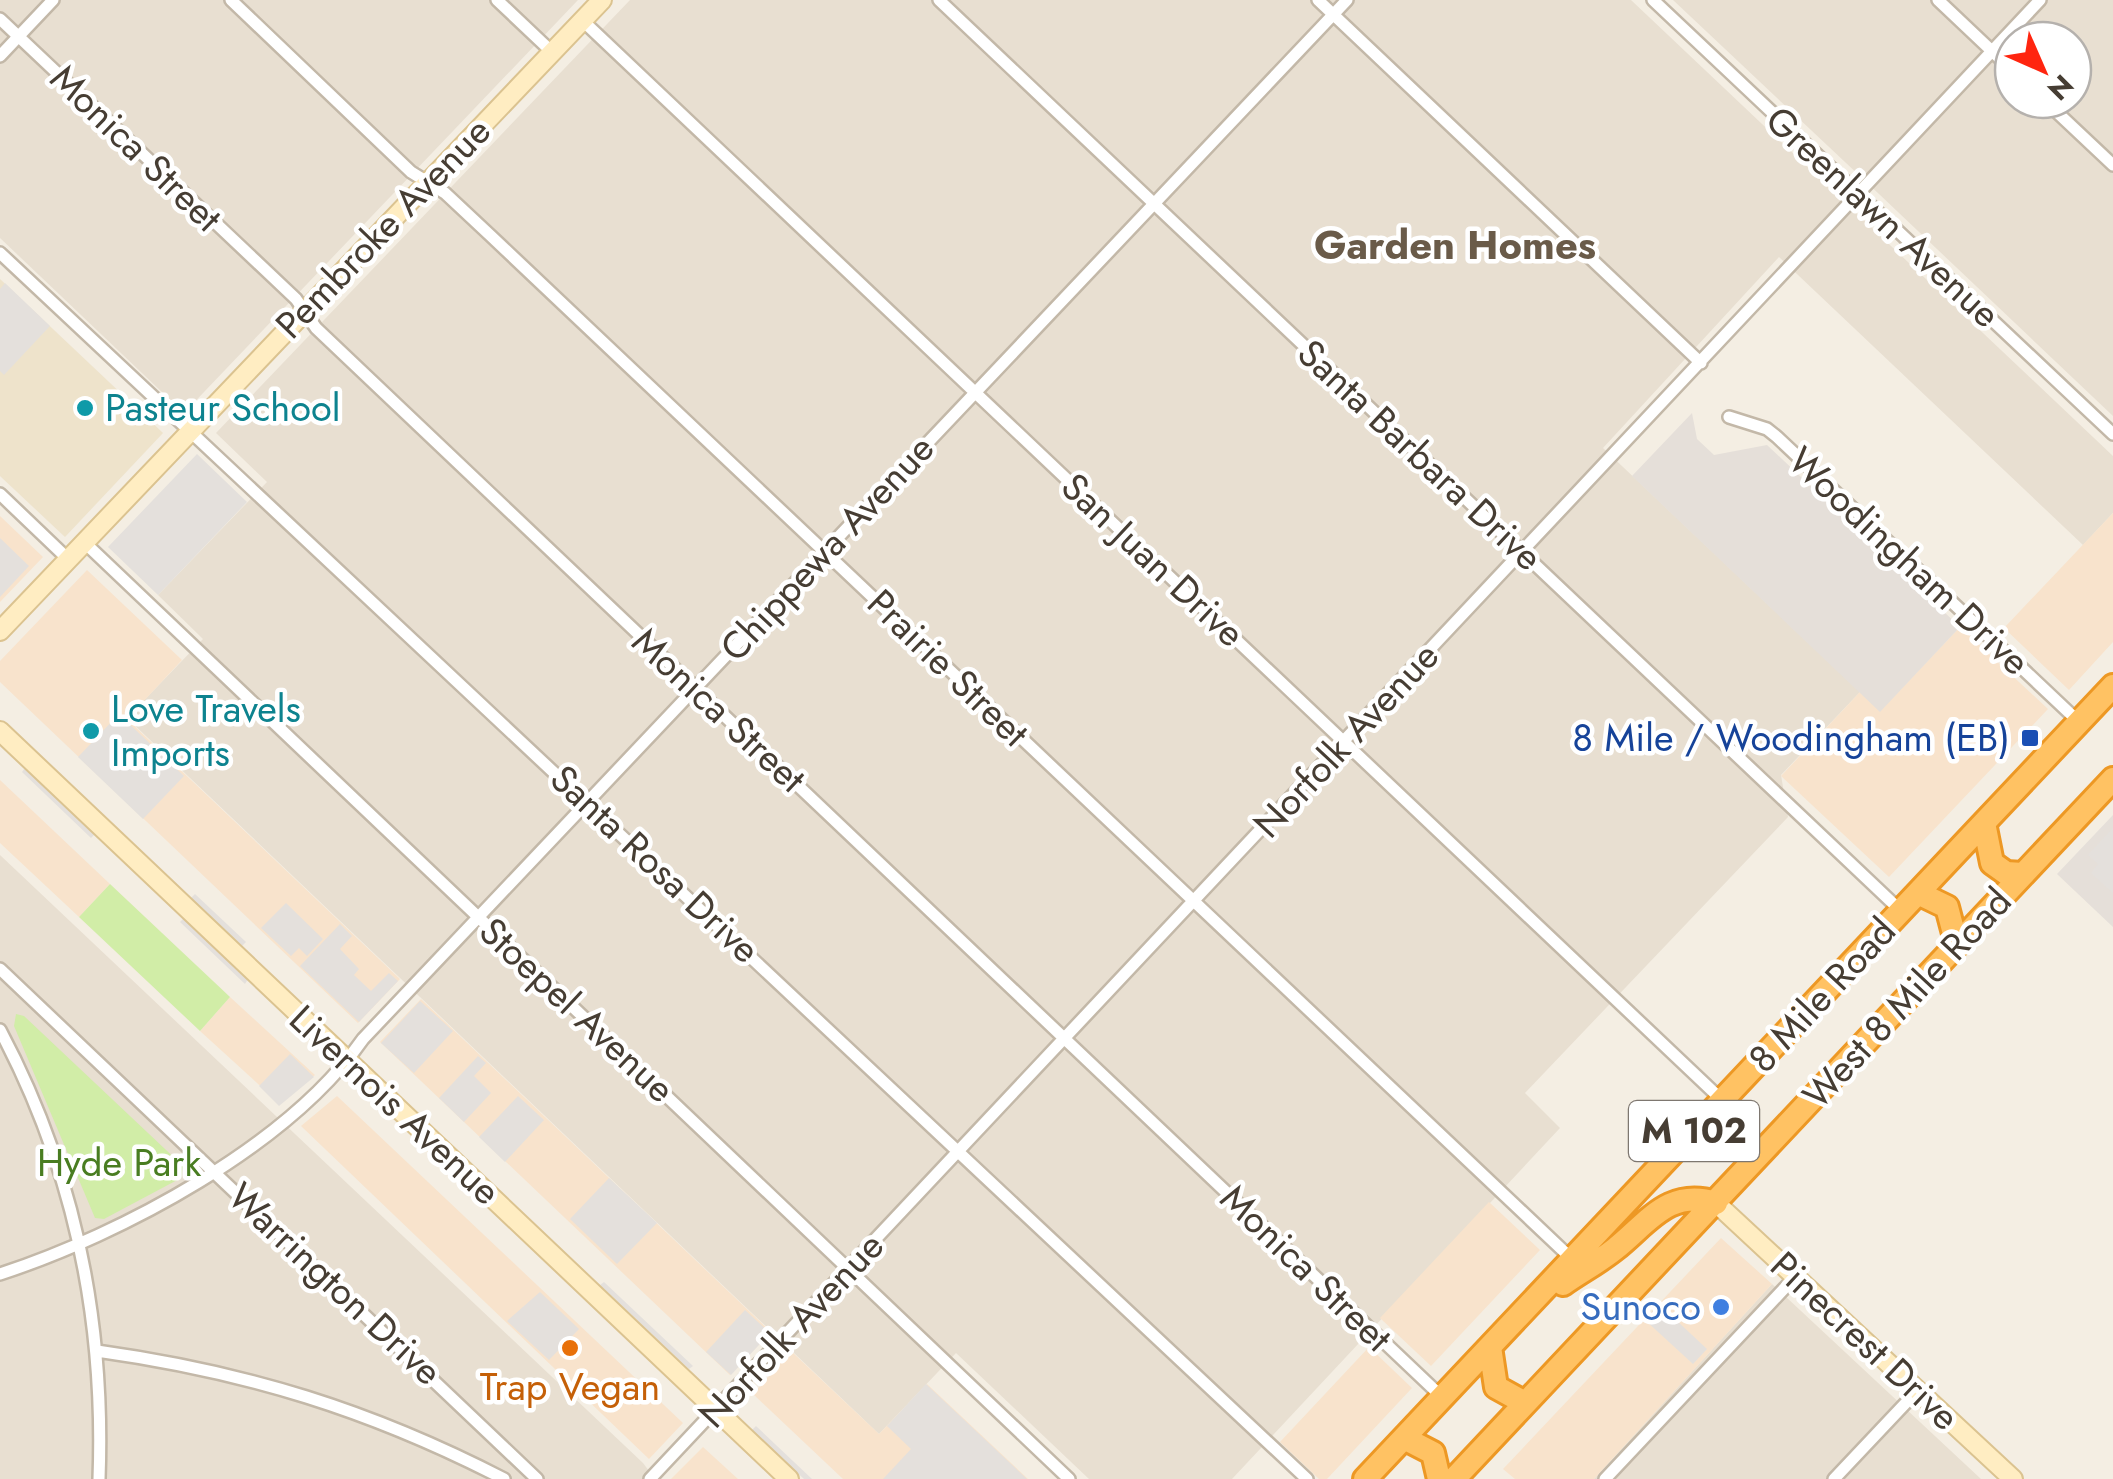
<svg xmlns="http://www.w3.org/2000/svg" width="2113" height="1479" font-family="Jost,sans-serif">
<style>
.residential{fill:#e8dfd1;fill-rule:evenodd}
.commercial{fill:#f8e3cc}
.industrial{fill:#e5dfd9}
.education{fill:#eee3cb}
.green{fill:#d1eda7}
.parking{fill:#e4e0dc}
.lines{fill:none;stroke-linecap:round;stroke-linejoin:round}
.street-casing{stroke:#c3b8a8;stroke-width:16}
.secondary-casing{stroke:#dbc390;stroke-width:22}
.highway-casing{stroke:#ed9824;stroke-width:28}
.street{stroke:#fff;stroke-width:11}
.secondary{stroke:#ffedc2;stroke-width:18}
.highway{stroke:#ffc263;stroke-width:22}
.culture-dot{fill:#0f9aa8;stroke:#fff;stroke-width:4}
.transit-dot{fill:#1a4fb4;stroke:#fff;stroke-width:4}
.shop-dot{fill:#3f7fe0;stroke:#fff;stroke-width:4}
.food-dot{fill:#e8710a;stroke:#fff;stroke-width:4}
.labels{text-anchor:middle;stroke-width:9;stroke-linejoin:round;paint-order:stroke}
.shield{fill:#fff;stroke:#7e7770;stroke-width:2.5}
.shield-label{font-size:35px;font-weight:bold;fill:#463d33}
.street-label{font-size:38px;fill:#463d33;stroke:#fff}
.culture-label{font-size:38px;fill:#0d838f;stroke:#fff;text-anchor:start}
.transit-label{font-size:38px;fill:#164399;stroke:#fff;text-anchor:end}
.park-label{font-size:38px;fill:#497d21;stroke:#fff}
.shop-label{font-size:38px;fill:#366cbe;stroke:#fff;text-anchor:end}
.food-label{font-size:38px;fill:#c56008;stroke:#fff}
.neighbourhood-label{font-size:40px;font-weight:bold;fill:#6a5b49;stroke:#fff}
</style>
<rect width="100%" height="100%" fill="#f4eee3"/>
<path class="residential" d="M0 0H578L184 413 0 238Z
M630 0H1631L2113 456V513L2083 545 1779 257 1603 448 1860 692 1781 775 1788 817 1525 1093 1560 1128 1232 1479H1089L956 1353 879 1434 127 718 203 639 158 595 267 482 216 433Z
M1673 0H2113V416L1879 194ZM2013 40H2073V100H2013Z
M0 855 643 1463 655 1479H0Z
M1772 1284 1981 1479H1594Z"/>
<path class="commercial" d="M2113 513V642L2069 690 2004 628Z
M0 516 43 557 0 602Z
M87 570 182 660 127 719 400 979 358 1023 0 682V661Z
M1960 627 2048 709 1889 877 1781 776 1860 692 1881 710Z
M0 780 110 884 79 917 0 843Z
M230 997 315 1075 279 1103 200 1031Z
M421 999 771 1332 730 1375 380 1042Z
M337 1096 683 1423 649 1459 301 1126Z
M1489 1202 1540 1250 1431 1366 1380 1318Z
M1721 1238 1772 1284 1594 1479H1515L1503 1469Z
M1369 1347 1412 1388 1327 1479H1319L1280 1442Z
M791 1351 879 1434 927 1384 1028 1479H843L753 1394Z
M703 1447 738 1479H671Z"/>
<path class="industrial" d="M1692 413 1697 439 1714 455 1767 445 1960 627 1880 712 1632 476Z
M2113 815V927L2057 874Z"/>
<path class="education" d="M0 279 163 433 65 537 0 476Z"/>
<path class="green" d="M110 884 230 997 200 1031 79 917Z
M16 1014 24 1016 183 1166 181 1178 104 1219 95 1218 14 1026Z"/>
<path class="parking" d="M5 283 50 326 4 375 0 371V289Z
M197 454 247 502 158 595 108 547Z
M0 538 29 566 0 597Z
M119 714 184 776 143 819 78 757Z
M25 768 95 834 91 838 22 772Z
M2113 828V893L2091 873 2098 864 2088 855Z
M195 894 246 942 242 946 191 898Z
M286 903 323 939 307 956 299 948 291 956 261 928Z
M184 918 248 979 245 984 180 922Z
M340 924 352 936 340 949 359 969 354 975 371 991 389 973 398 981 359 1022 300 966Z
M420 1001 453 1031 414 1073 381 1043Z
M290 1054 314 1077 279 1106 259 1086Z
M478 1056 486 1063 474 1076 491 1093 464 1122 439 1098Z
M518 1096 544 1120 505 1162 479 1137Z
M609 1178 657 1223 617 1264 570 1219Z
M604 1282 693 1366 689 1369 600 1285Z
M540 1292 579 1329 549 1360 507 1321Z
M1659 1304 1707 1349 1693 1364 1645 1320Z
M745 1310 770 1333 731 1375 706 1352Z
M926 1384 1027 1479H883L911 1449 887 1426Z
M756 1426 812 1479H804L752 1430Z"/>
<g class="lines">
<g class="street-casing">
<path id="street" d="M231 0 411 172 445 193 492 237 1573 1260
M497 0 552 52
M939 0 1901 911
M1318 0 1701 363
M1653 0 2113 434
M1938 0 2013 71
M0 19 296 299 316 328 1442 1397
M582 20 1723 1101
M0 56 53 0
M2044 100 2113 165
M0 253 1307 1479
M1729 417 1767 429 1777 437 2079 722
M0 494 68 559
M84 542 1069 1479
M0 969 537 1479
M0 1030C75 1171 105 1320 99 1479
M0 1274C122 1234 288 1146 363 1039L1347 0
M97 1351C247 1372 370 1410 504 1479
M650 1479 2040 0
M1605 1479 1796 1276
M1834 1479 1918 1390"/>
</g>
<g class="secondary-casing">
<path id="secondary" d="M0 631 602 0
M0 731 789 1479
M1716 1203 2013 1479"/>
</g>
<g class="highway-casing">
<path id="highway" d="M1984 823 1992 863 2006 873 2023 874
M1918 893 1947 907 1957 945
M1563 1284C1580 1272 1599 1262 1615 1249 1648 1223 1668 1188 1716 1203
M1490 1347 1496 1387 1525 1403
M1404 1438 1433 1453 1439 1479
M1365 1479 2113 686
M1454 1479 2113 779"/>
</g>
<use href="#street" class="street"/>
<use href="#secondary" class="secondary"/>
<use href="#highway" class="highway"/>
</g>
<g class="culture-dot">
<circle cx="85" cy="408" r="10"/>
<circle cx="91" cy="731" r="10"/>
</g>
<rect class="transit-dot" x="2020" y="728" width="20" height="20" rx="5"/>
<circle class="shop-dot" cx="1721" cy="1307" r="10"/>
<circle class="food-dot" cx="570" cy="1348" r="10"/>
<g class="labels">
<rect class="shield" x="1629" y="1101" width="130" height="60" rx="8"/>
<g class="shield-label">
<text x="1694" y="1143">M 102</text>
</g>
<g class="street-label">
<text transform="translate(136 148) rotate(44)" y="13">Monica Street</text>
<text transform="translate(1883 217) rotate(43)" y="13">Greenlawn Avenue</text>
<text transform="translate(383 228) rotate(-46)" y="13">Pembroke Avenue</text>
<text transform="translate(1420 455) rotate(43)" y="13">Santa Barbara Drive</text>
<text transform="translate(827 548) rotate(-47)" y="13">Chippewa Avenue</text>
<text transform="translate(1153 560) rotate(43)" y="13">San Juan Drive</text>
<text transform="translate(1909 561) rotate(43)" y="13">Woodingham Drive</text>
<text transform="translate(948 668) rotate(44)" y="13">Prairie Street</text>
<text transform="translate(719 710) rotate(43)" y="13">Monica Street</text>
<text transform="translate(1346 740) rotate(-47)" y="13">Norfolk Avenue</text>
<text transform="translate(655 864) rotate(43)" y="13">Santa Rosa Drive</text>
<text transform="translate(1822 995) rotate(-47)" y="13">8 Mile Road</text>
<text transform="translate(1907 998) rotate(-47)" y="13">West 8 Mile Road</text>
<text transform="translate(577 1010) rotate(43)" y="13">Stoepel Avenue</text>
<text transform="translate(395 1105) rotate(43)" y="13">Livernois Avenue</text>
<text transform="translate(1306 1268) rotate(44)" y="13">Monica Street</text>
<text transform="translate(335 1284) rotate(43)" y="13">Warrington Drive</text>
<text transform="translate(791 1330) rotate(-47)" y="13">Norfolk Avenue</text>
<text transform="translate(1865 1341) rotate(43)" y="13">Pinecrest Drive</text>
</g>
<g class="culture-label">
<text x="105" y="421">Pasteur School</text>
<text x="111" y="722">Love Travels<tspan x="111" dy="44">Imports</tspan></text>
</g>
<g class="transit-label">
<text x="2010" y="751">8 Mile / Woodingham (EB)</text>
</g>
<g class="park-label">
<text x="119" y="1176">Hyde Park</text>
</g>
<g class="shop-label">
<text x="1701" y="1320">Sunoco</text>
</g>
<g class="food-label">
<text x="570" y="1400">Trap Vegan</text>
</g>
<g class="neighbourhood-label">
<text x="1455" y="259">Garden Homes</text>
</g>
</g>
<g transform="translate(2043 70) rotate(135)"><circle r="48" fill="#ffffff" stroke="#b5b1ad" stroke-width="2.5"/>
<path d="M0-8L18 38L0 25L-18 38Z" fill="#ff250f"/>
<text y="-15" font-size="28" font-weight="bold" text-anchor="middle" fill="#463d33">N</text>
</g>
</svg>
